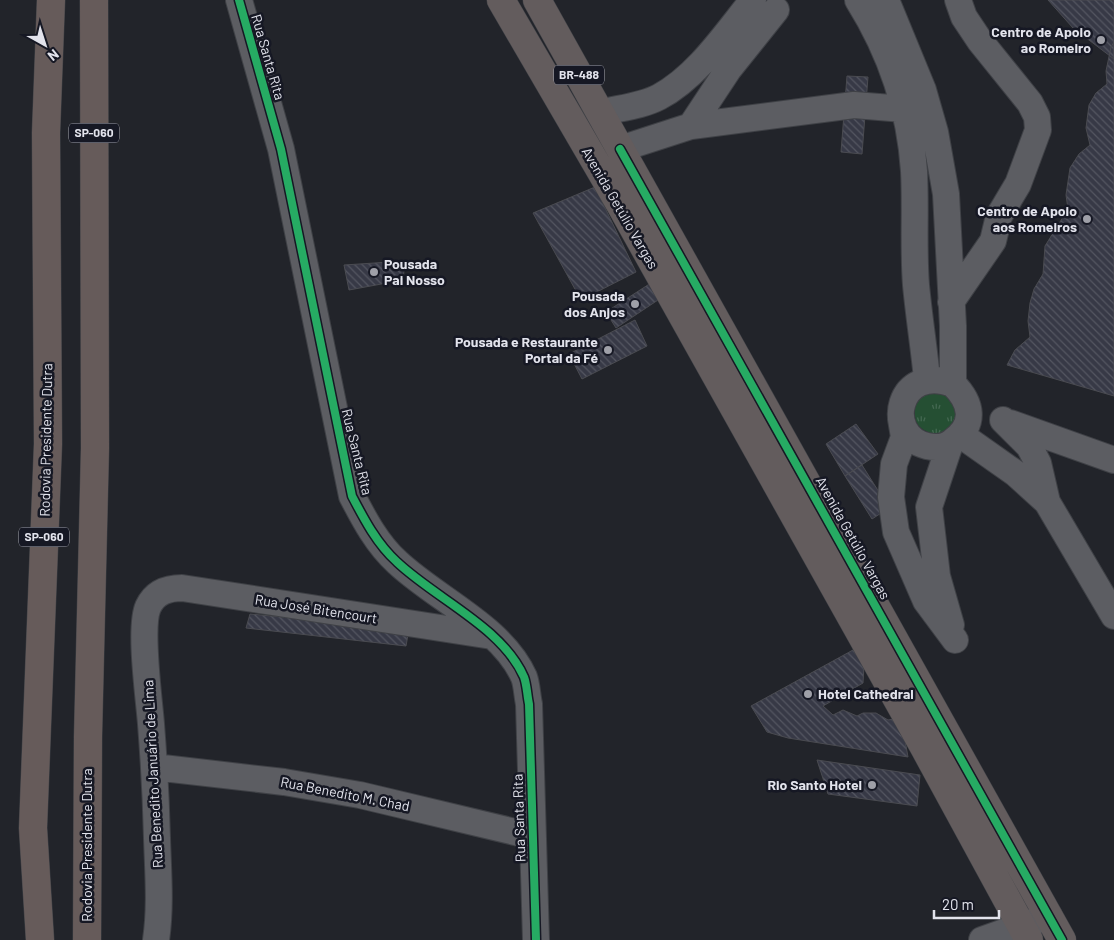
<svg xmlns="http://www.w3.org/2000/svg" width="1114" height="940" font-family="Barlow,sans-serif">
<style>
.grass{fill:url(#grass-tufts)}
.building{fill:url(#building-back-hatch);stroke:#4a4b51}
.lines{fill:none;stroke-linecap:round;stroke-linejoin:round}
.minor-casing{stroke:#3f4146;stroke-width:28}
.major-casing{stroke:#3f4146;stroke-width:29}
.highway-casing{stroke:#3f4146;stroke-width:29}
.minor{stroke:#5c5d62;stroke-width:26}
.major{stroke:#635c5d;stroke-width:28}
.highway{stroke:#665b5a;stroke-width:28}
.cycleway-casing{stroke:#161824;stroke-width:11}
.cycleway{stroke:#26ab63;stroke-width:8}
.poi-dot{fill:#9fa0a8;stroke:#161824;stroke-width:2}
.labels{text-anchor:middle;stroke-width:5;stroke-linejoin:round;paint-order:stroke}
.shield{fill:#161824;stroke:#a5a6b0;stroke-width:1}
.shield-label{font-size:12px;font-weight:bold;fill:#e2e3ec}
.poi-label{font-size:14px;font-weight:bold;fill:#e2e3ec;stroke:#161824;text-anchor:end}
.street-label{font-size:14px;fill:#e2e3ec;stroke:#161824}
</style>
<defs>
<pattern id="grass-tufts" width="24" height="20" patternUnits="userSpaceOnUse" patternTransform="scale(1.25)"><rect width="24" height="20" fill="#254f33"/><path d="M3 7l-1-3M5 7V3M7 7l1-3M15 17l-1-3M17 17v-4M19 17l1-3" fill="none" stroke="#446851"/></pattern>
<pattern id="building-back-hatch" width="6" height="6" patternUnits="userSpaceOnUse" patternTransform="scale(1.25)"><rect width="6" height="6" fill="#373946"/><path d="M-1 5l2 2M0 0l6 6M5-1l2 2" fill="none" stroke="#545661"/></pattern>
</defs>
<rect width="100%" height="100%" fill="#22242a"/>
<path class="grass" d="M943 383 964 417 938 435C913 430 912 417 917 395Z"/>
<path class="building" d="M1048 0H1114V59L1073 28Z
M1114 42V396L1007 365 1015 350 1030 337 1028 321 1030 303 1034 289 1043 274 1045 246 1068 209 1066 195 1070 168 1079 154 1090 145 1086 128 1089 105 1096 93 1107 84 1106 71 1111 47Z
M847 76 868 77 862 154 841 152Z
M595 187 636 272 581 300 533 213Z
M405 261 403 280 349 290 344 265Z
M654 281 664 296 616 328 606 312Z
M635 320 647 346 582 379 569 354Z
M856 424 878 454 845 476 826 444Z
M862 465 889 508 872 519 845 476Z
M250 614 409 629 406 646 246 628Z
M853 650 864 666 863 683 823 706 833 715 843 710 857 716 863 713H876L888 720 901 718 908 757 788 738 767 732 751 706Z
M817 760 920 775 917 806 828 794Z"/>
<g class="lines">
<g class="minor-casing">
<path id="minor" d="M239 0 281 149 352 496C364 519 377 544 397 562 436 599 502 627 524 677 527 685 527 695 529 704L536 940
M858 0C890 51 910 110 914 171 916 209 913 247 916 285 919 317 924 348 927 379
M886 0 923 90 935 132 946 194 953 326V384C972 403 976 424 953 441 946 447 936 448 927 446 882 435 898 363 953 384
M600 113C619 108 642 106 659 97 698 76 726 33 753 0
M691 126 728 70 776 10
M620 149 691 126 854 105 904 109
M951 302 993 241 999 216 1018 184 1038 130 1037 117 1030 103 980 41 964 17 958 0
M901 419 904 437 894 464 891 497 896 532 926 601 955 640
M1003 420 1029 446 1038 463 1047 502 1114 616
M1010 423 1114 460
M961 435 1015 473 1047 502
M950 444 929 507 937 576 951 625
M154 767 284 782 360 795 532 836
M156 940C161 906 158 872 157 838 156 800 154 762 151 724 149 698 139 628 148 607 155 592 168 588 182 588L492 636
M982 940 1049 916"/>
</g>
<g class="major-casing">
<path id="major" d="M501 0 621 206 925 749 1029 940
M537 0 1062 940"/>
</g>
<g class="highway-casing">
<path id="highway" d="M40 940 33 828 48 444 46 133 51 0
M87 940 88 737 95 448 94 0"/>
</g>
<use href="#minor" class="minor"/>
<use href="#major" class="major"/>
<use href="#highway" class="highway"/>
<g class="cycleway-casing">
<path id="cycleway" d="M239 0 281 149 352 496C364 519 377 544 397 562 436 599 502 627 524 677 527 685 527 695 529 704L536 940
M620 149 1062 940"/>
</g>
<use href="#cycleway" class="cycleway"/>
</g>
<g class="poi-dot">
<circle cx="1101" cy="40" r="5"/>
<circle cx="1087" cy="219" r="5"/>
<circle cx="374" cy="272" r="5"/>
<circle cx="635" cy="304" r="5"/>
<circle cx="608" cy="350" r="5"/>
<circle cx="808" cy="694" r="5"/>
<circle cx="872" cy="785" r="5"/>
</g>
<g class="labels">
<g class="shield">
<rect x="554" y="65.5" width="50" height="19" rx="4"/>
<rect x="69" y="123.5" width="50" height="19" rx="4"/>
<rect x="19" y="527.5" width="50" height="19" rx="4"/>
</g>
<g class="shield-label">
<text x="579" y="79">BR-488</text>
<text x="94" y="137">SP-060</text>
<text x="44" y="541">SP-060</text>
</g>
<g class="poi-label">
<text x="1091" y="37">Centro de Apoio<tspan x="1091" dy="16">ao Romeiro</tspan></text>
<text x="1077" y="216">Centro de Apoio<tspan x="1077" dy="16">aos Romeiros</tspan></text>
<text x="384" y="269" text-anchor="start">Pousada<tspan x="384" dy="16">Pai Nosso</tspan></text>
<text x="625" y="301">Pousada<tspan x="625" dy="16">dos Anjos</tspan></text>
<text x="598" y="347">Pousada e Restaurante<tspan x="598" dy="16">Portal da Fé</tspan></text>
<text x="818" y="699" text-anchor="start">Hotel Cathedral</text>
<text x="862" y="790">Rio Santo Hotel</text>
</g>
<g class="street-label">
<text transform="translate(268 57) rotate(74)" y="5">Rua Santa Rita</text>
<text transform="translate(620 208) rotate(60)" y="5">Avenida Getúlio Vargas</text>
<text transform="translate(46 440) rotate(-89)" y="5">Rodovia Presidente Dutra</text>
<text transform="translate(357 452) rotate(76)" y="5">Rua Santa Rita</text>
<text transform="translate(853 538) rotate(61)" y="5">Avenida Getúlio Vargas</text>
<text transform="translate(316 609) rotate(9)" y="5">Rua José Bitencourt</text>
<text transform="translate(153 774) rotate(-93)" y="5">Rua Benedito Januário de Lima</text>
<text transform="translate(345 794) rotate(11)" y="5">Rua Benedito M. Chad</text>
<text transform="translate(519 818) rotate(-92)" y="5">Rua Santa Rita</text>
<text transform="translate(87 845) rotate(-90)" y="5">Rodovia Presidente Dutra</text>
</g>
</g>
<g transform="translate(45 45) rotate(141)" stroke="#161824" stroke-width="4" paint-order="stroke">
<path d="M0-4L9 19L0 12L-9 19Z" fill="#e2e3ec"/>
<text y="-8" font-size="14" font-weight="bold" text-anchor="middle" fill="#e2e3ec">N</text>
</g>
<path d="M934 910v8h65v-8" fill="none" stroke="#e2e3ec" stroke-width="2.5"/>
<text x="942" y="910" font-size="15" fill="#e2e3ec" stroke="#161824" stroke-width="4" paint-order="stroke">20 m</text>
</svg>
